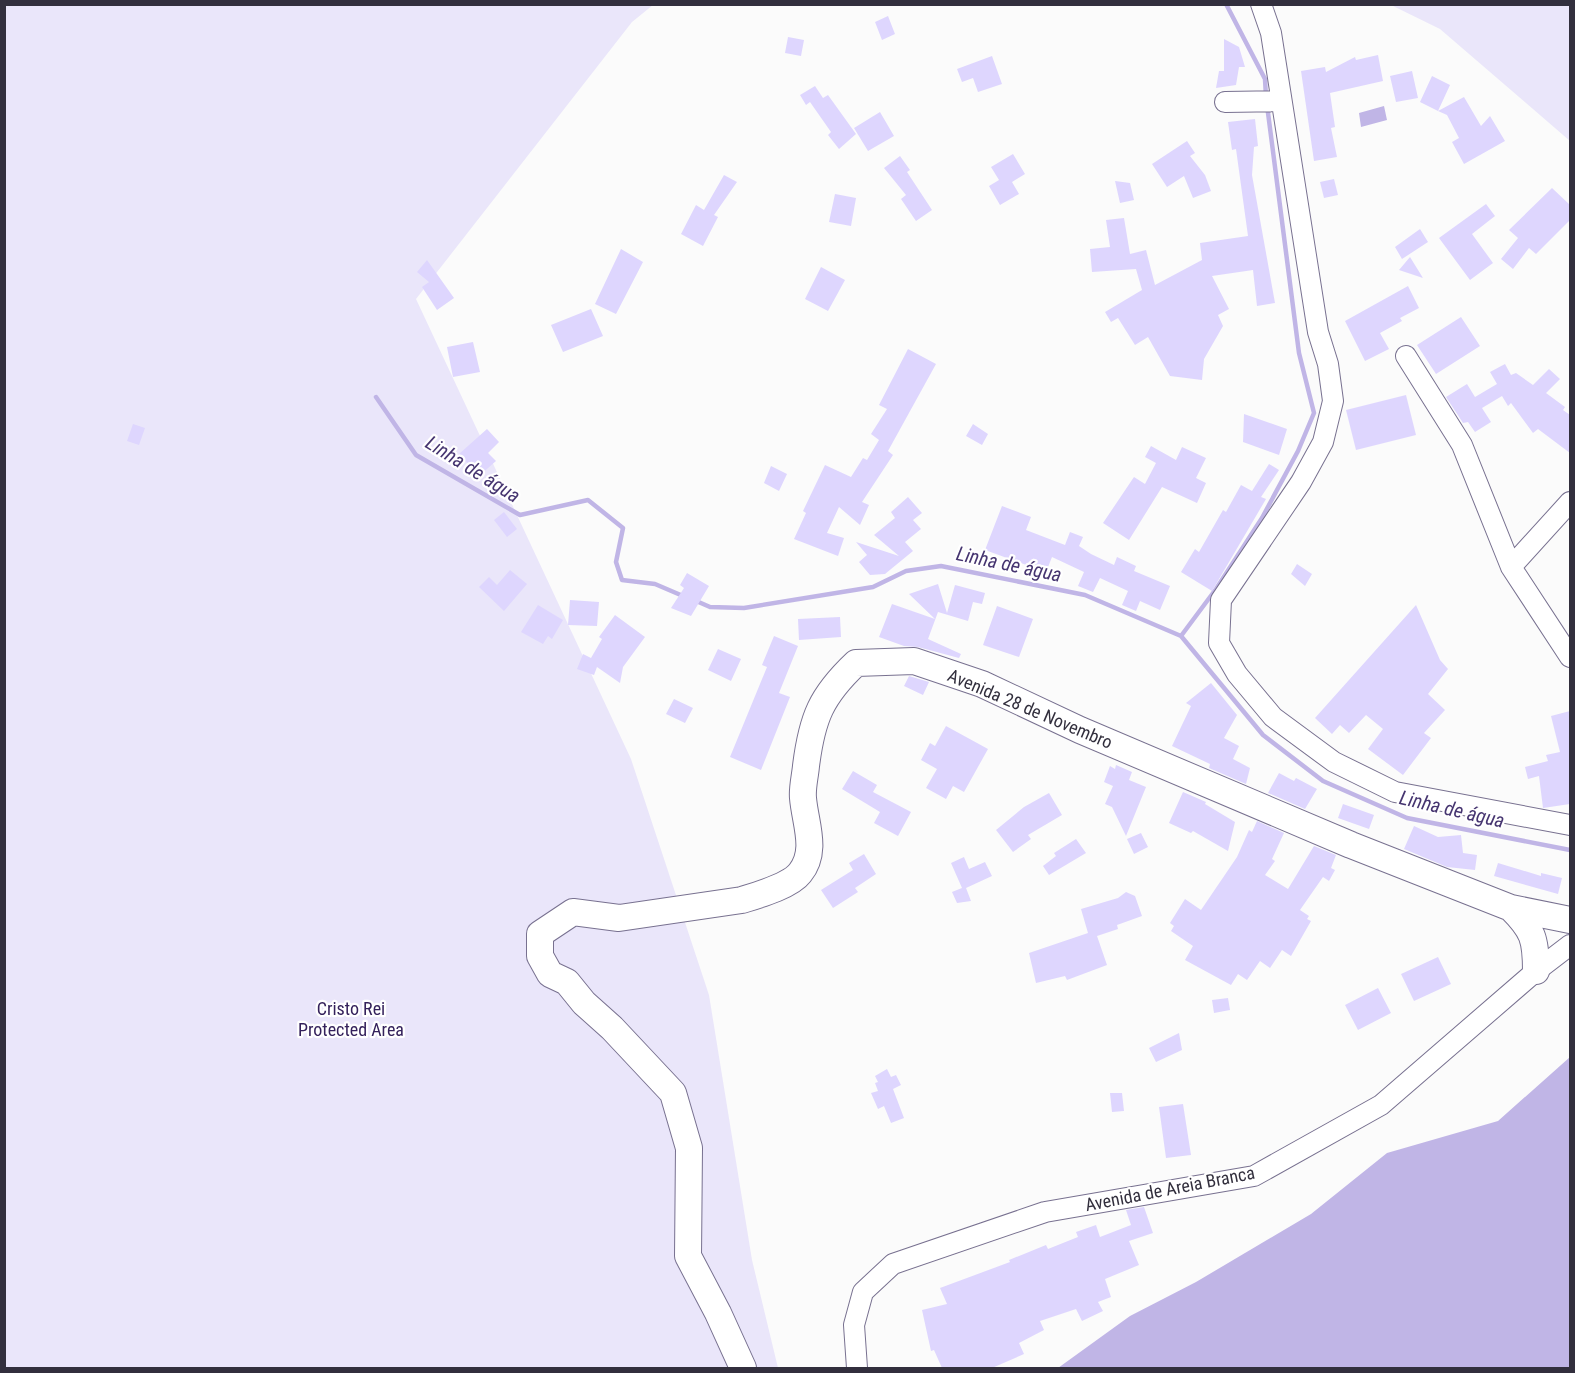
<svg xmlns="http://www.w3.org/2000/svg" width="1575" height="1373" font-family="'Roboto Condensed',sans-serif">
<style>
.green{fill:#eae6fa}
.water{fill:#c0b5e6}
.lines{fill:none;stroke-linecap:round;stroke-linejoin:round}
.stream{stroke:#c0b5e6;stroke-width:4.5}
.building{fill:#ded6fe}
.minor-casing{stroke:#787190;stroke-width:22}
.major-casing{stroke:#787190;stroke-width:28}
.minor{stroke:#fff;stroke-width:20}
.major{stroke:#fff;stroke-width:26}
.labels{text-anchor:middle;stroke-width:4.5;stroke-linejoin:round;paint-order:stroke}
.street-label{font-size:18px;fill:#322f3d;stroke:#fff}
.park-label{font-size:18px;fill:#34215b;stroke:#fff}
.water-label{font-size:20px;font-style:italic;fill:#463570;stroke:#fff}
</style>
<rect width="100%" height="100%" fill="#fbfbfb"/>
<path class="green" d="M5 5H653L632 22 416 299 631 759 709 995 752 1260 778 1368H5Z
M1391 5H1570V141L1440 29Z"/>
<path class="water" d="M1384 106 1387 120 1361 127 1359 113Z
M1570 1057V1368H1058L1130 1316 1196 1282 1311 1214 1387 1153 1498 1121Z"/>
<g class="lines">
<path class="stream" d="M1226 4 1265 79 1266 97
M376 397 416 455 520 515 588 500 623 528 616 562 622 580 655 584 683 596
M694 600 710 607 744 608 873 587 906 571 941 566 1085 595 1181 636 1263 735 1323 781 1407 818 1570 850
M1181 636 1216 589 1262 518 1298 451 1314 413 1299 353 1267 105"/>
</g>
<path class="building" d="M888 16 895 34 882 40 875 22Z
M788 37 804 40 801 56 785 53Z
M1224 39 1239 47 1245 67H1239L1236 85 1216 88 1219 71H1224Z
M1378 55 1383 81 1330 93 1335 127 1331 128 1337 157 1314 161 1301 71 1325 67 1326 72 1355 57 1356 60Z
M992 56 1002 84 978 92 973 78 962 82 957 69Z
M1412 71 1418 98 1396 102 1390 76Z
M1432 76 1450 85 1438 111 1420 102Z
M815 86 823 98 828 95 856 134 839 149 828 135 831 132 810 102 806 105 800 95Z
M1464 97 1481 126 1490 116 1505 141 1464 164 1452 142 1459 138 1447 115 1438 111Z
M880 112 894 136 868 151 854 128Z
M1255 119 1258 146 1254 147 1252 175 1275 303 1257 306 1253 270 1212 276 1229 309 1218 315 1223 326 1204 359 1202 380 1170 376 1148 337 1135 345 1118 318 1111 322 1105 312 1142 290 1136 269 1092 272 1090 249 1110 247 1106 220 1124 218 1130 254 1146 250 1155 285 1202 260 1200 243 1248 236 1236 149 1232 150 1228 122Z
M1187 141 1195 153 1190 156 1205 175 1211 191 1193 198 1184 176 1167 187 1152 164Z
M1013 154 1025 174 1012 182 1019 194 1000 205 989 186 999 180 991 167Z
M900 156 910 170 907 172 932 210 916 221 901 199 906 195 884 168Z
M724 175 737 182 714 215 718 217 703 246 681 234 696 205 704 210Z
M1334 179 1338 195 1324 198 1320 182Z
M1115 181 1130 183 1134 200 1120 203Z
M1552 188 1570 205V220L1536 254 1529 248 1513 269 1501 259 1518 238 1509 230Z
M835 194 856 198 851 226 829 222Z
M1486 204 1495 216 1472 234 1493 263 1470 280 1439 238Z
M1420 229 1428 242 1402 259 1395 247Z
M621 249 643 262 616 314 595 304Z
M1410 257 1423 278 1399 270Z
M427 260 454 298 437 310 422 287 429 282 417 272Z
M821 267 845 280 828 311 805 299Z
M1408 286 1419 308 1400 318 1402 321 1380 333 1389 349 1365 361 1345 321Z
M591 309 603 336 563 352 551 325Z
M1461 317 1480 346 1436 374 1417 345Z
M473 342 480 372 453 377 447 347Z
M908 349 936 364 888 451 893 455 862 502 869 505 860 525 839 507 827 533 844 538 838 556 794 539 806 513 803 511 825 465 851 477 863 458 867 460 879 440 871 434 887 409 879 405Z
M1505 364 1511 375 1516 373 1533 385 1549 369 1560 379 1546 393 1565 407 1563 410 1570 415V453L1538 429 1533 433 1511 403 1508 406 1502 396 1482 408 1491 422 1475 432 1468 422 1463 423 1446 397 1467 384 1475 397 1497 384 1490 372Z
M1406 395 1416 435 1356 450 1346 410Z
M1244 414 1287 429 1279 455 1243 442Z
M133 424 145 428 139 445 127 441Z
M973 424 988 434 982 445 966 436Z
M487 429 499 442 488 453 496 461 479 476 459 454Z
M1151 446 1176 460 1182 447 1206 458 1196 478 1206 483 1197 503 1162 487 1129 540 1103 523 1134 477 1145 484 1156 463 1145 457Z
M1269 464 1279 470 1261 497 1266 499 1212 591 1181 572 1195 549 1199 552 1223 510 1226 512 1241 485 1252 491Z
M771 466 787 474 779 491 764 483Z
M908 497 922 513 913 520 921 529 905 542 913 551 885 574 870 575 859 562 867 555 856 542 899 556 874 535 895 518 891 512Z
M1002 506 1031 517 1026 530 1065 545 1070 532 1083 537 1079 546 1091 554 1114 565 1117 557 1136 566 1134 571 1170 586 1160 610 1140 601 1136 611 1122 605 1128 591 1100 578 1093 592 1078 586 1084 572 1052 557 1046 572 985 550Z
M504 512 517 529 507 537 494 520Z
M1297 564 1312 574 1305 586 1291 574Z
M510 570 527 584 504 611 479 587 489 577 497 585Z
M687 573 709 586 691 616 671 608 684 588 680 585Z
M938 584 947 613 955 585 985 593 982 604 973 602 968 621 938 612 928 639 961 654 959 658 918 647 904 646 879 637 892 604 935 619 909 594Z
M570 600 599 602 597 626 568 625Z
M538 605 563 620 552 639 548 636 543 644 521 632Z
M1416 605 1440 660 1448 669 1428 694 1445 710 1424 733 1431 738 1403 775 1368 749 1383 729 1366 715 1349 733 1340 725 1332 734 1315 718Z
M997 606 1033 619 1019 657 983 645Z
M615 615 645 637 623 667 620 683 597 667 594 675 577 669 583 654 591 658 602 639 599 637Z
M840 617 841 637 799 640 798 619Z
M774 636 798 646 779 693 790 697 761 770 730 757 767 667 762 665Z
M718 649 741 659 731 681 708 670Z
M909 676 929 682 923 695 904 686Z
M1211 683 1237 715 1224 738 1239 746 1233 759 1250 768 1246 784 1209 768 1210 764 1172 746 1191 706 1186 703Z
M674 699 693 708 685 723 666 714Z
M1570 711V804L1543 808 1539 776 1528 779 1525 767 1548 761 1546 755 1560 752 1551 716Z
M946 726 988 749 964 792 953 786 946 799 926 788 937 769 921 760 930 743 935 746Z
M1116 765 1132 772 1129 780 1146 787 1126 836 1112 807 1105 804 1113 786 1104 782 1110 766 1115 769Z
M853 771 877 785 873 792 911 812 898 836 874 823 880 812 842 789Z
M1279 773 1294 781 1296 778 1317 789 1305 809 1268 793Z
M1183 792 1206 802 1205 804 1235 822 1228 851 1193 831 1191 833 1169 823Z
M1049 793 1062 815 1028 835 1031 839 1013 852 996 830 1024 807Z
M1343 804 1374 815 1369 829 1338 818Z
M1257 821 1284 833 1272 859 1275 861 1265 875 1288 889 1314 846 1336 855 1331 868 1335 870 1329 881 1323 877 1300 910 1309 916 1307 919 1311 921 1291 956 1282 950 1270 968 1260 961 1247 980 1238 974 1231 985 1185 960 1193 946 1171 931 1174 926 1170 923 1185 899 1201 910 1237 857 1249 830 1252 832Z
M1414 826 1438 837 1461 835 1463 853 1477 855 1475 870 1447 867 1404 849Z
M1141 833 1148 847 1134 854 1127 839Z
M1076 839 1086 853 1049 875 1043 866 1056 856 1054 853Z
M864 854 876 874 855 888 858 892 833 908 821 890 853 870 849 863Z
M964 857 969 869 985 862 992 876 966 888 971 901 957 903 952 892 962 888 951 863Z
M1498 863 1541 876V873L1562 878 1558 894 1494 876Z
M1126 892 1135 896 1142 916 1117 925 1118 929 1097 936 1107 965 1067 980 1065 976 1036 983 1029 953 1088 933 1081 909 1118 898Z
M1438 957 1451 984 1414 1001 1401 974Z
M1378 988 1391 1013 1358 1030 1345 1005Z
M1228 998 1230 1010 1214 1013 1212 1000Z
M1179 1033 1182 1050 1156 1062 1149 1048Z
M887 1069 891 1077 896 1075 901 1085 893 1089 904 1118 891 1123 884 1106 878 1109 871 1093 878 1091 875 1083 878 1082 875 1076Z
M1110 1093H1122L1124 1111 1112 1112Z
M1183 1104 1191 1155 1166 1158 1159 1107Z
M1144 1207 1153 1233 1129 1241 1139 1265 1105 1279 1111 1297 1098 1302 1103 1311 1082 1321 1076 1309 1040 1321 1044 1330 1019 1343 1024 1354 992 1368H942L934 1350 931 1351 922 1310 947 1304 940 1288 1010 1262 1009 1260 1046 1245 1048 1249 1078 1237 1076 1232 1096 1225 1100 1237 1131 1225 1126 1210Z"/>
<g class="lines">
<g class="minor-casing">
<path id="minor" d="M1261 4 1271 33 1318 332 1328 364 1333 401 1323 442 1301 482 1221 600 1219 643 1237 674 1273 717 1334 762 1395 792 1570 825
M1225 102 1280 101
M1406 356 1462 445 1511 567 1570 657
M1511 567 1570 502
M857 1368 854 1325 863 1292 893 1264 1045 1212 1254 1176 1381 1105 1536 971 1570 945"/>
</g>
<g class="major-casing">
<path id="major" d="M1511 908C1533 930 1536 939 1536 971
M743 1368 718 1313 688 1256 689 1148 673 1093 612 1028 584 1003 567 982 550 974 540 956V934L573 912 619 918 742 900C758 895 790 886 800 873 818 851 805 823 803 798 802 788 805 777 806 766 812 718 821 696 856 663L914 661 982 684 1080 730 1351 845 1511 908 1570 920"/>
</g>
<use href="#minor" class="minor"/>
<use href="#major" class="major"/>
</g>
<g class="labels">
<g class="street-label">
<text transform="translate(1030 709) rotate(23)" y="6">Avenida 28 de Novembro</text>
<text transform="translate(1170 1189) rotate(-11)" y="6">Avenida de Areia Branca</text>
</g>
<g class="park-label">
<text x="351" y="1015">Cristo Rei<tspan x="351" dy="21">Protected Area</tspan></text>
</g>
<g class="water-label">
<text transform="translate(473 469) rotate(32)" y="7">Linha de água</text>
<text transform="translate(1009 564) rotate(12)" y="7">Linha de água</text>
<text transform="translate(1452 809) rotate(13)" y="7">Linha de água</text>
</g>
</g>
<rect width="1575" height="1373" fill="none" stroke="#322f3d" stroke-width="12"/>
</svg>
